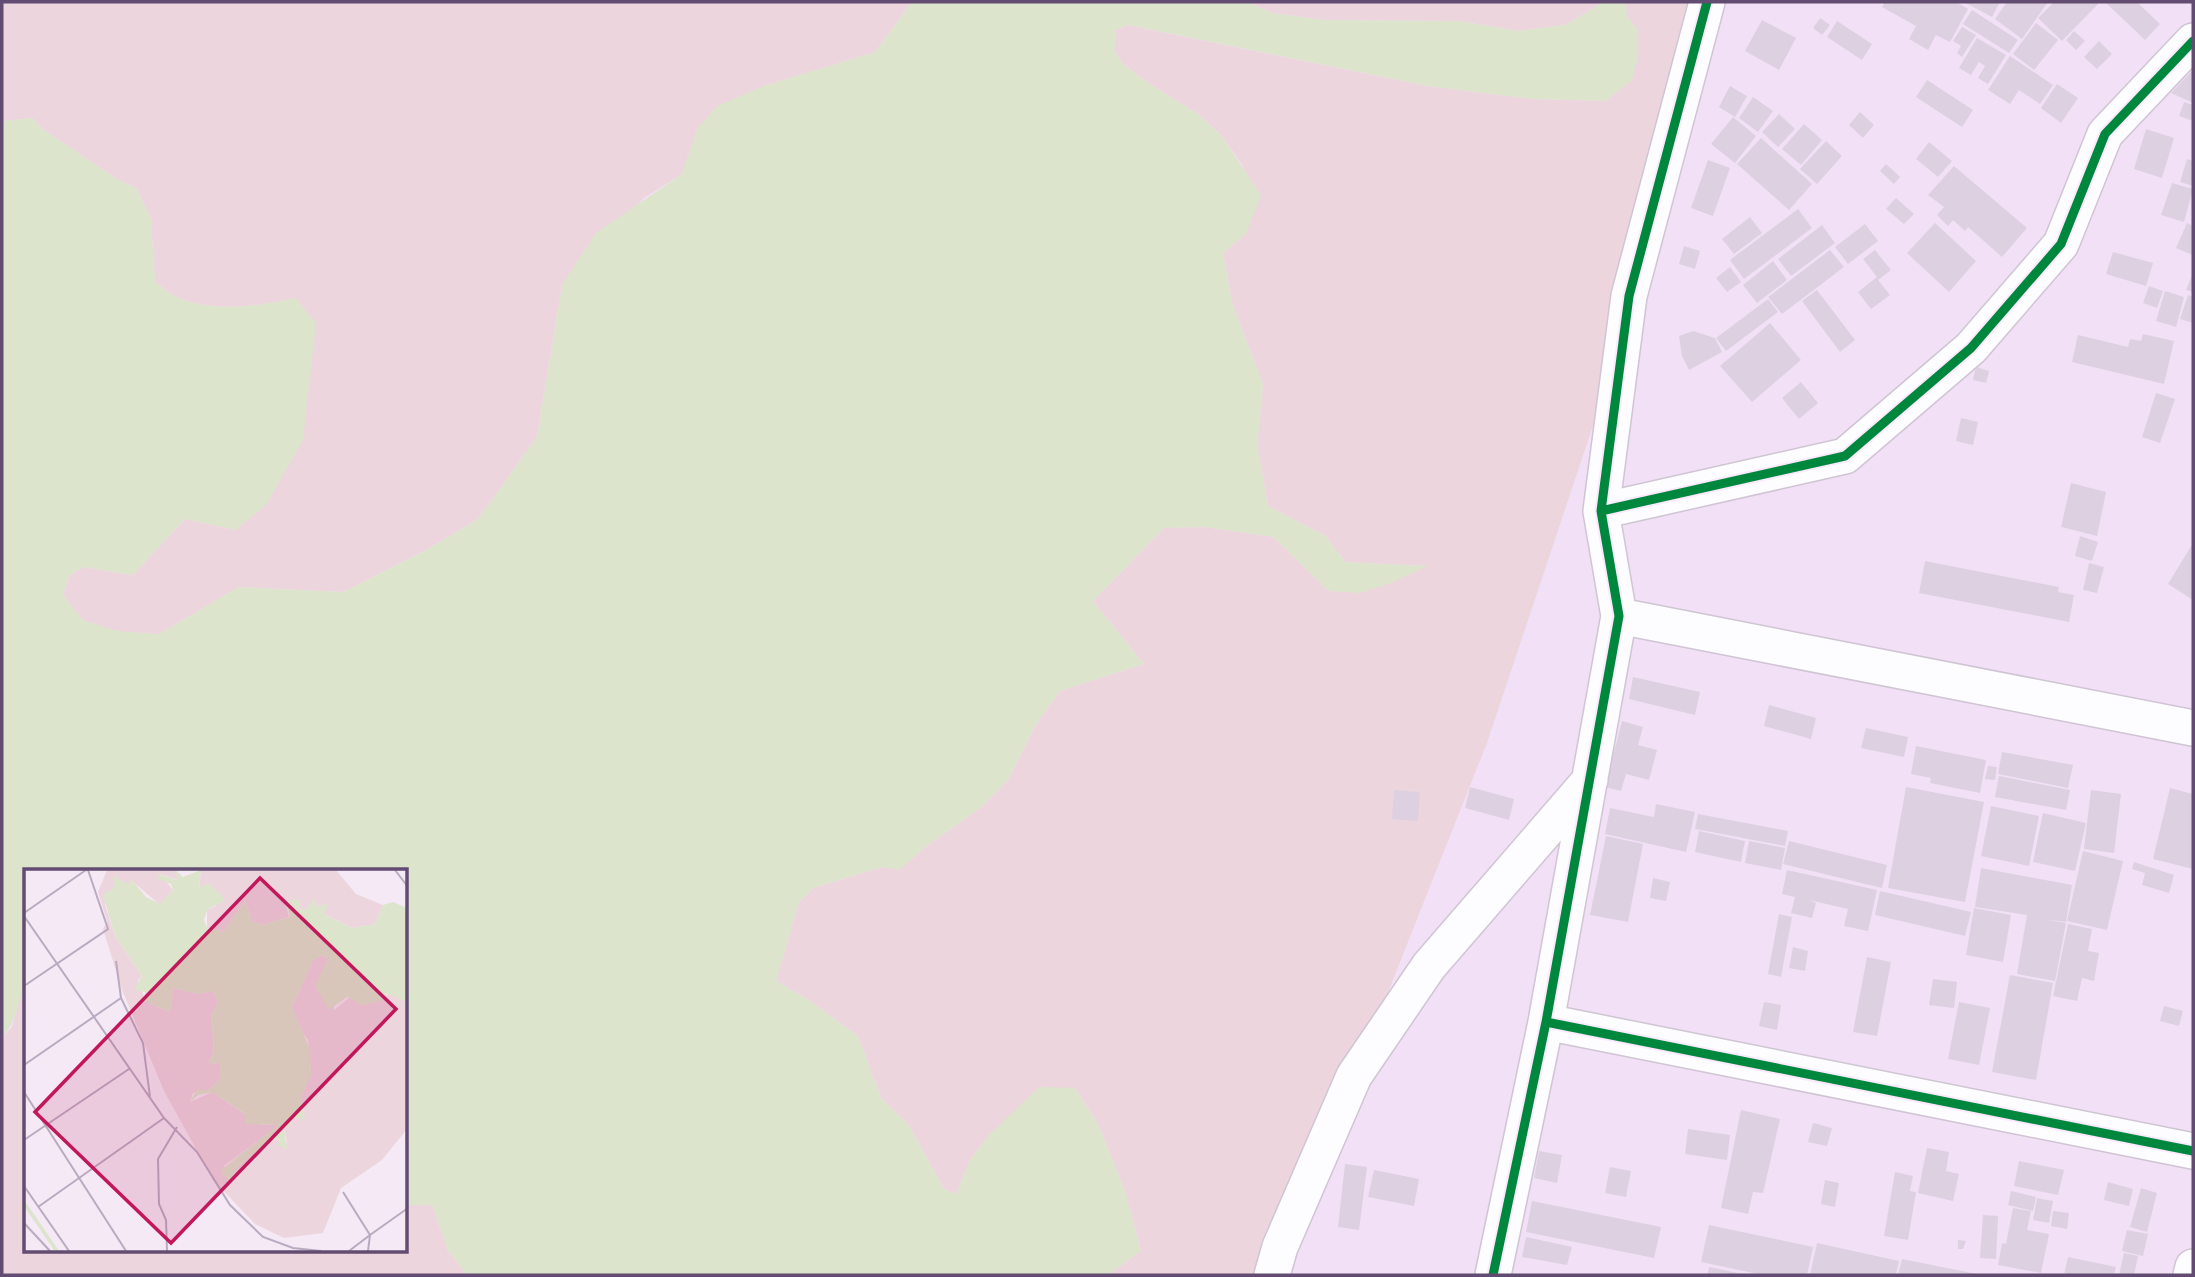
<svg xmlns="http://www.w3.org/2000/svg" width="2195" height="1277" font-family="'Roboto Condensed',sans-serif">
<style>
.residential{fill:#f2e0f6;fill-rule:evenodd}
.green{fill:#edd5dd}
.water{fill:#dde4cc}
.building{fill:#ddd1e1}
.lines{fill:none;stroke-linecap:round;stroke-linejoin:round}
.street-casing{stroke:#cfc5d3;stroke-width:38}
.street{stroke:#fdfcfe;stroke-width:35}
.cycleway-casing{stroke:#fbeafd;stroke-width:13}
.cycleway{stroke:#00873e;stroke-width:9}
.inset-river{fill:none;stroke:#dde4cc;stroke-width:3.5}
.inset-road{fill:none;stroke:#baaac0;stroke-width:2}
.view{fill:#c2185b;fill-opacity:0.15;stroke:#c2185b;stroke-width:3.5}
.inset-edge{fill:none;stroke:#624c71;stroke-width:3.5}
</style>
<rect width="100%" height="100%" fill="#f4e9f5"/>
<path class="residential" d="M2 2H2193V1275H2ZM26 871H406V1251H26Z"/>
<path class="green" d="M2 2H912L875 52 767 85 697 129 682 174 644 198 562 285 537 437 478 519 423 552 344 592 239 587 159 634 118 632 82 620 63 595 69 576 83 567 133 575 185 519 236 530 296 298C258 306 209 314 173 295 167 292 161 286 155 282L151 219 136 188 117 179 44 130 32 118 2 121Z
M1247 2H1604L1565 25 1518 31 1460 21 1324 20 1273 13Z
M1625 2H1701L1631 312 1487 743 1344 1103 1263 1275H1108L1141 1251 1126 1194 1098 1124 1075 1088 989 1135 970 1160 956 1194 944 1189 908 1124 881 1098 858 1036 809 1000 776 981 799 902 813 888 883 867 900 869 927 846 983 806 1008 780 1035 726 1060 691 1144 664 1093 601 1164 528 1205 527 1273 537 1329 591 1426 566 1345 562 1326 536 1268 506 1257 445 1263 384 1232 303 1223 253 1246 234 1243 166 1222 136 1198 114 1147 82 1122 63 1114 50 1116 30 1127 25 1428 86 1533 99 1606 101 1638 31 1627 16Z
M26 967V1251H406V1205H432L448 1251 467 1275H2V1038L12 1027Z"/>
<path class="water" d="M912 2H1247L1273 13 1324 20 1460 21 1518 31 1565 25 1604 2H1625L1627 16 1638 30V58L1632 80 1606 101 1533 99 1428 86 1128 25 1116 30 1114 50 1122 63 1147 82 1198 114 1222 136 1261 195 1246 234 1223 253 1232 303 1263 384 1257 445 1268 506 1326 536 1345 562 1428 566 1391 583 1360 593 1329 591 1273 537 1205 527 1164 528 1093 601 1144 664 1060 691 1035 726 1008 780 983 806 927 846 900 870 883 867 813 888 799 902 776 981 809 1000 858 1036 881 1098 908 1124 944 1189 956 1194 970 1160 989 1135 1039 1087 1075 1088 1098 1124 1126 1194 1141 1251 1108 1275H467L448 1251 432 1205H406V871H26C26 916 33 1004 2 1038V121L32 118 44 130 117 179 136 188 151 219 155 282C161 286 167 292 173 295 209 314 258 306 296 298L316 323 303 440 266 505 236 530 185 519 133 575 83 567 69 576 63 595 83 620 118 631 159 634 239 587 344 592 423 552 478 519 537 437 562 285 596 233 682 174 697 129 717 106 767 85 875 52Z"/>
<path class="building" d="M1885 2H1956L1968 9 1950 42 1936 35 1928 50 1909 39 1916 26 1882 7Z
M1964 2H2000L1992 17Z
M2007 2H2048L2022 39 1995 19Z
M2054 2H2100L2062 41 2038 18Z
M2105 2H2137L2160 24 2145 40Z
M1972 10 2018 40 2009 53 1963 24Z
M1820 18 1830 25 1822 35 1813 28Z
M1762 20 1796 38 1779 70 1745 51Z
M1837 21 1872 44 1862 60 1827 37Z
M2036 23 2058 40 2034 70 2013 54Z
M1962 27 1976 35 1962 57 1957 53 1961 46 1953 41Z
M2074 31 2085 41 2076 50 2066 40Z
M1977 38 2006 55 1988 84 1978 78 1985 66 1979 62 1971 75 1959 68Z
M2099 41 2112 54 2097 69 2084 57Z
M2010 56 2053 85 2040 104 2019 90 2010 104 1988 90Z
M2193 70V103L2171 93Z
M1927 80 1973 110 1962 127 1916 97Z
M2057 84 2078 98 2061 123 2041 108Z
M1730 86 1747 96 1735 117 1719 107Z
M1753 97 1773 111 1758 132 1739 118Z
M2184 102 2193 105V121L2179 116Z
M1860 112 1874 125 1863 138 1849 125Z
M1779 114 1795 129 1778 147 1762 132Z
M1733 117 1756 136 1735 163 1711 144Z
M1804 124 1822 140 1801 165 1782 149Z
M2146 129 2174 138 2162 178 2134 169Z
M1761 138 1812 184 1789 210 1737 164Z
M1826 141 1842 156 1817 184 1800 169Z
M1929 142 1952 161 1938 177 1916 159Z
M2187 159 2193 161V186L2180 182Z
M1708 160 1730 168 1713 216 1691 208Z
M1886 164 1900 177 1894 184 1880 171Z
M1954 166 2027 228 2002 257 1968 227 1965 231 1953 220 1948 226 1937 215 1944 207 1928 195Z
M2172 183 2193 189 2184 222 2161 215Z
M1896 198 1914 214 1904 224 1886 209Z
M1798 209 1812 228 1744 279 1730 260Z
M1750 217 1762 233 1734 254 1722 239Z
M1935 223 1976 261 1949 292 1907 253Z
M2187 223 2193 226V255L2176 248Z
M1865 224 1878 241 1848 264 1835 247Z
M1822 225 1835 243 1791 276 1778 259Z
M1684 246 1700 251 1695 269 1679 264Z
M1830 250 1844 267 1782 314 1768 297Z
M1875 250 1891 270 1878 280 1890 295 1871 309 1858 292 1877 277 1863 259Z
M2113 252 2153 263 2146 286 2106 274Z
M1773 261 1787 280 1757 303 1743 285Z
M1730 267 1741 282 1727 292 1716 278Z
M2193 273V292L2186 290Z
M2149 286 2163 291 2157 308 2143 303Z
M1817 290 1855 340 1840 352 1802 301Z
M2165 291 2184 297 2176 327 2156 321Z
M2188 295 2193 297V323L2180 319Z
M1768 299 1778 312 1726 351 1716 338Z
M1770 323 1801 360 1752 402 1720 366Z
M1693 331 1715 338 1722 352 1689 370 1682 356 1679 336Z
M2143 334 2174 341 2164 384 2072 362 2078 335 2128 347 2130 339 2141 341Z
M1976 367 1989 371 1986 383 1973 380Z
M1801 382 1818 403 1799 419 1782 398Z
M2156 393 2175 399 2160 443 2142 437Z
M1961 418 1978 422 1973 445 1956 441Z
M2071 483 2106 492 2097 536 2061 527Z
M2080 536 2098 542 2092 561 2075 556Z
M2193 543V600L2168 584Z
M1925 561 2059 587 2058 592 2074 595 2069 622 1919 593Z
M2089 563 2104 567 2097 593 2083 590Z
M1633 677 1700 692 1695 715 1629 699Z
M1769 705 1816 718 1811 739 1764 726Z
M1622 721 1643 727 1638 745 1657 750 1649 780 1626 774 1621 791 1605 787Z
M1866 728 1908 737 1904 757 1861 748Z
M1916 746 1986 760 1980 793 1930 783 1931 778 1911 774Z
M2002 752 2073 765 2068 788 1998 774Z
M1988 766 1997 767 1995 780 1985 779Z
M1999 776 2070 790 2066 810 1995 797Z
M1470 787 1514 799 1509 820 1465 808Z
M1906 787 1984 802 1965 902 1888 888Z
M2170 788 2193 794V869L2153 859Z
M1394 790 1420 792 1418 821 1392 819Z
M2091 790 2121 794 2114 853 2084 849Z
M1656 804 1695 812 1686 852 1605 834 1610 808 1654 817Z
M1991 806 2039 816 2029 866 1981 856Z
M2043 813 2086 823 2075 871 2033 862Z
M1698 814 1788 831 1785 846 1695 829Z
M1699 831 1745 841 1741 862 1695 852Z
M1606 836 1643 844 1628 922 1590 915Z
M1749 841 1785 848 1781 870 1745 863Z
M1789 841 1887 865 1882 888 1783 864Z
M2083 851 2123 861 2107 930 2067 921Z
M2134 862 2174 875 2169 893 2142 885 2145 873 2132 869Z
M1981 868 2072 885 2066 922 2043 919 2066 923 2055 981 2017 974 2027 915 1975 907Z
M1787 870 1877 890 1868 931 1844 926 1848 909 1809 900 1816 903 1812 918 1791 913 1795 897 1782 894Z
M1653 878 1670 882 1666 901 1650 898Z
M1880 891 1971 912 1965 936 1875 915Z
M1974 908 2011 915 2003 962 1966 955Z
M1779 914 1792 917 1781 977 1768 974Z
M2068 924 2092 929 2088 951 2099 953 2094 981 2082 978 2077 1001 2053 996Z
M1793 947 1808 951 1805 971 1789 968Z
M1867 957 1891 962 1877 1036 1853 1032Z
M2010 975 2053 983 2036 1080 1992 1072Z
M1933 979 1957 982 1954 1008 1929 1005Z
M1764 1002 1781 1005 1777 1030 1759 1026Z
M1959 1002 1990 1008 1979 1065 1948 1059Z
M2164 1006 2183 1011 2179 1026 2160 1021Z
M1741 1110 1780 1119 1763 1193 1753 1192 1748 1214 1721 1208Z
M1813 1123 1832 1128 1827 1146 1808 1142Z
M1688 1129 1730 1135 1727 1160 1685 1154Z
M1927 1148 1949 1152 1946 1171 1959 1174 1953 1201 1918 1193Z
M1539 1151 1562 1155 1557 1183 1534 1178Z
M2019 1161 2064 1170 2058 1195 2014 1186Z
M1345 1164 1367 1167 1359 1230 1338 1227Z
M1610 1167 1631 1171 1626 1197 1605 1193Z
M1374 1170 1419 1179 1414 1206 1368 1197Z
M1895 1172 1913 1176 1910 1191 1916 1192 1908 1240 1884 1236Z
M1825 1180 1839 1183 1835 1207 1821 1204Z
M2108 1182 2133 1189 2129 1206 2104 1200Z
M2141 1188 2157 1193 2147 1232 2130 1227Z
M2011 1191 2036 1197 2033 1211 2008 1205Z
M2037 1198 2053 1201 2049 1223 2033 1220Z
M1532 1201 1661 1227 1654 1258 1526 1232Z
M2013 1208 2031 1211 2027 1230 2049 1234 2041 1273 1998 1265 2002 1243 2006 1244Z
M2053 1211 2069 1213 2067 1229 2051 1226Z
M1983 1215 1998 1216 1996 1259 1980 1258Z
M1709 1225 1813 1247 1807 1275H1763L1701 1262Z
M2127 1230 2148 1234 2143 1256 2122 1251Z
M1526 1237 1572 1247 1567 1265 1522 1257Z
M1958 1240 1966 1241 1963 1249H1958Z
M1817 1243 1899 1261 1896 1275H1810Z
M2124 1253 2138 1256 2134 1275H2119Z
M2068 1257 2116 1267 2114 1275H2064Z
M1902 1259 1977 1274V1275H1898Z
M1709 1267 1743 1274V1275H1707Z"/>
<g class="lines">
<g class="street-casing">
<path id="street" d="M1601 511 1845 456 1971 348 2061 244 2105 134 2193 41
M1619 616 2193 728
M1546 1022 2193 1151
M1272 1275 1280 1247 1354 1076 1429 966 1590 780
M1493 1275 1546 1022 1619 616 1601 511 1629 296 1707 2
M2191 1275 2193 1267"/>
</g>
<use href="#street" class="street"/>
<g class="cycleway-casing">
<path id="cycleway" d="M1601 511 1845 456 1971 348 2061 244 2105 134 2193 41
M1546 1022 2193 1151
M1493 1275 1546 1022 1619 616 1601 511 1629 296 1707 2"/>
</g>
<use href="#cycleway" class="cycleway"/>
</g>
<g transform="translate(24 869)">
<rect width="383" height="383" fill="#f4e9f5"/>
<path d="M83 1H152L154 11 136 5 149 21 136 36 107 11 105 16 89 20 81 36 91 67 118 107 114 112 122 133 146 143 149 119 174 125 188 122 194 133 187 147 190 182 184 194 196 195 197 210 184 221 169 224 166 233 188 223 237 256H255L200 297 207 311 213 299 240 275 252 270 263 274 260 260 287 201 284 171 271 153 268 138 288 92 298 86 304 89 310 141 326 128 338 136 369 123 383 133V260L358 291 317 319 299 364 260 369 231 355 189 311 140 222 98 121 79 60 83 52 74 23ZM177 1H312L332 25 359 36 351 55 328 59 300 45 289 32 284 40 274 41 276 32 262 36 265 48 238 56 228 52 221 32 200 63 183 59V41L192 37 180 17 175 20Z" fill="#edd5dd"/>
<path d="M152 1 159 8 177 1 175 19 184 14 199 27 200 32 183 41 180 51 183 59 199 63 221 32 228 52 238 56 266 48 262 32 272 30 276 32 274 41 284 40 291 29 293 38 304 34 300 45 328 59 351 55 359 36 369 33 383 39V133L363 124 357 132 338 136 323 128 305 141 291 117 304 89 298 86 289 92 268 138 286 180 287 206 277 228 281 250 268 249V255L260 260 263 280 253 276 257 271 252 270 240 275 213 299 205 313 197 301 254 256 222 255 220 244 188 223 174 226 165 234 173 221H184L196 210V195L184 194 190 182 187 147 194 133 188 122 174 125 149 119 146 143 122 133 121 123 110 121 118 107 91 67 79 25 89 20 90 7 105 16 107 10 122 28 136 35 149 21 147 15 134 10 135 5 153 11Z" fill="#dde4cc"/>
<path class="inset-river" d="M0 334 33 382"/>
<path class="inset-road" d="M371 1 384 18M0 44 62 1M0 47 140 249 173 283 206 336 239 368 269 379 297 382M92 92 97 129 119 174 126 228M0 117 84 60 64 1M0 196 97 129M0 223 102 382M0 271 105 200M0 317 45 382M319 323 346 366 325 382M14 338 140 249M0 354 26 382M143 382 142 351 135 335 134 290 153 258M344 382 346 366 384 339"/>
<path class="view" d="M236 9 372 140 147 374 11 243Z"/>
<rect width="383" height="383" class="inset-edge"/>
</g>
<rect width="2195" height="1277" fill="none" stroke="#624c71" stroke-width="7"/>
</svg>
